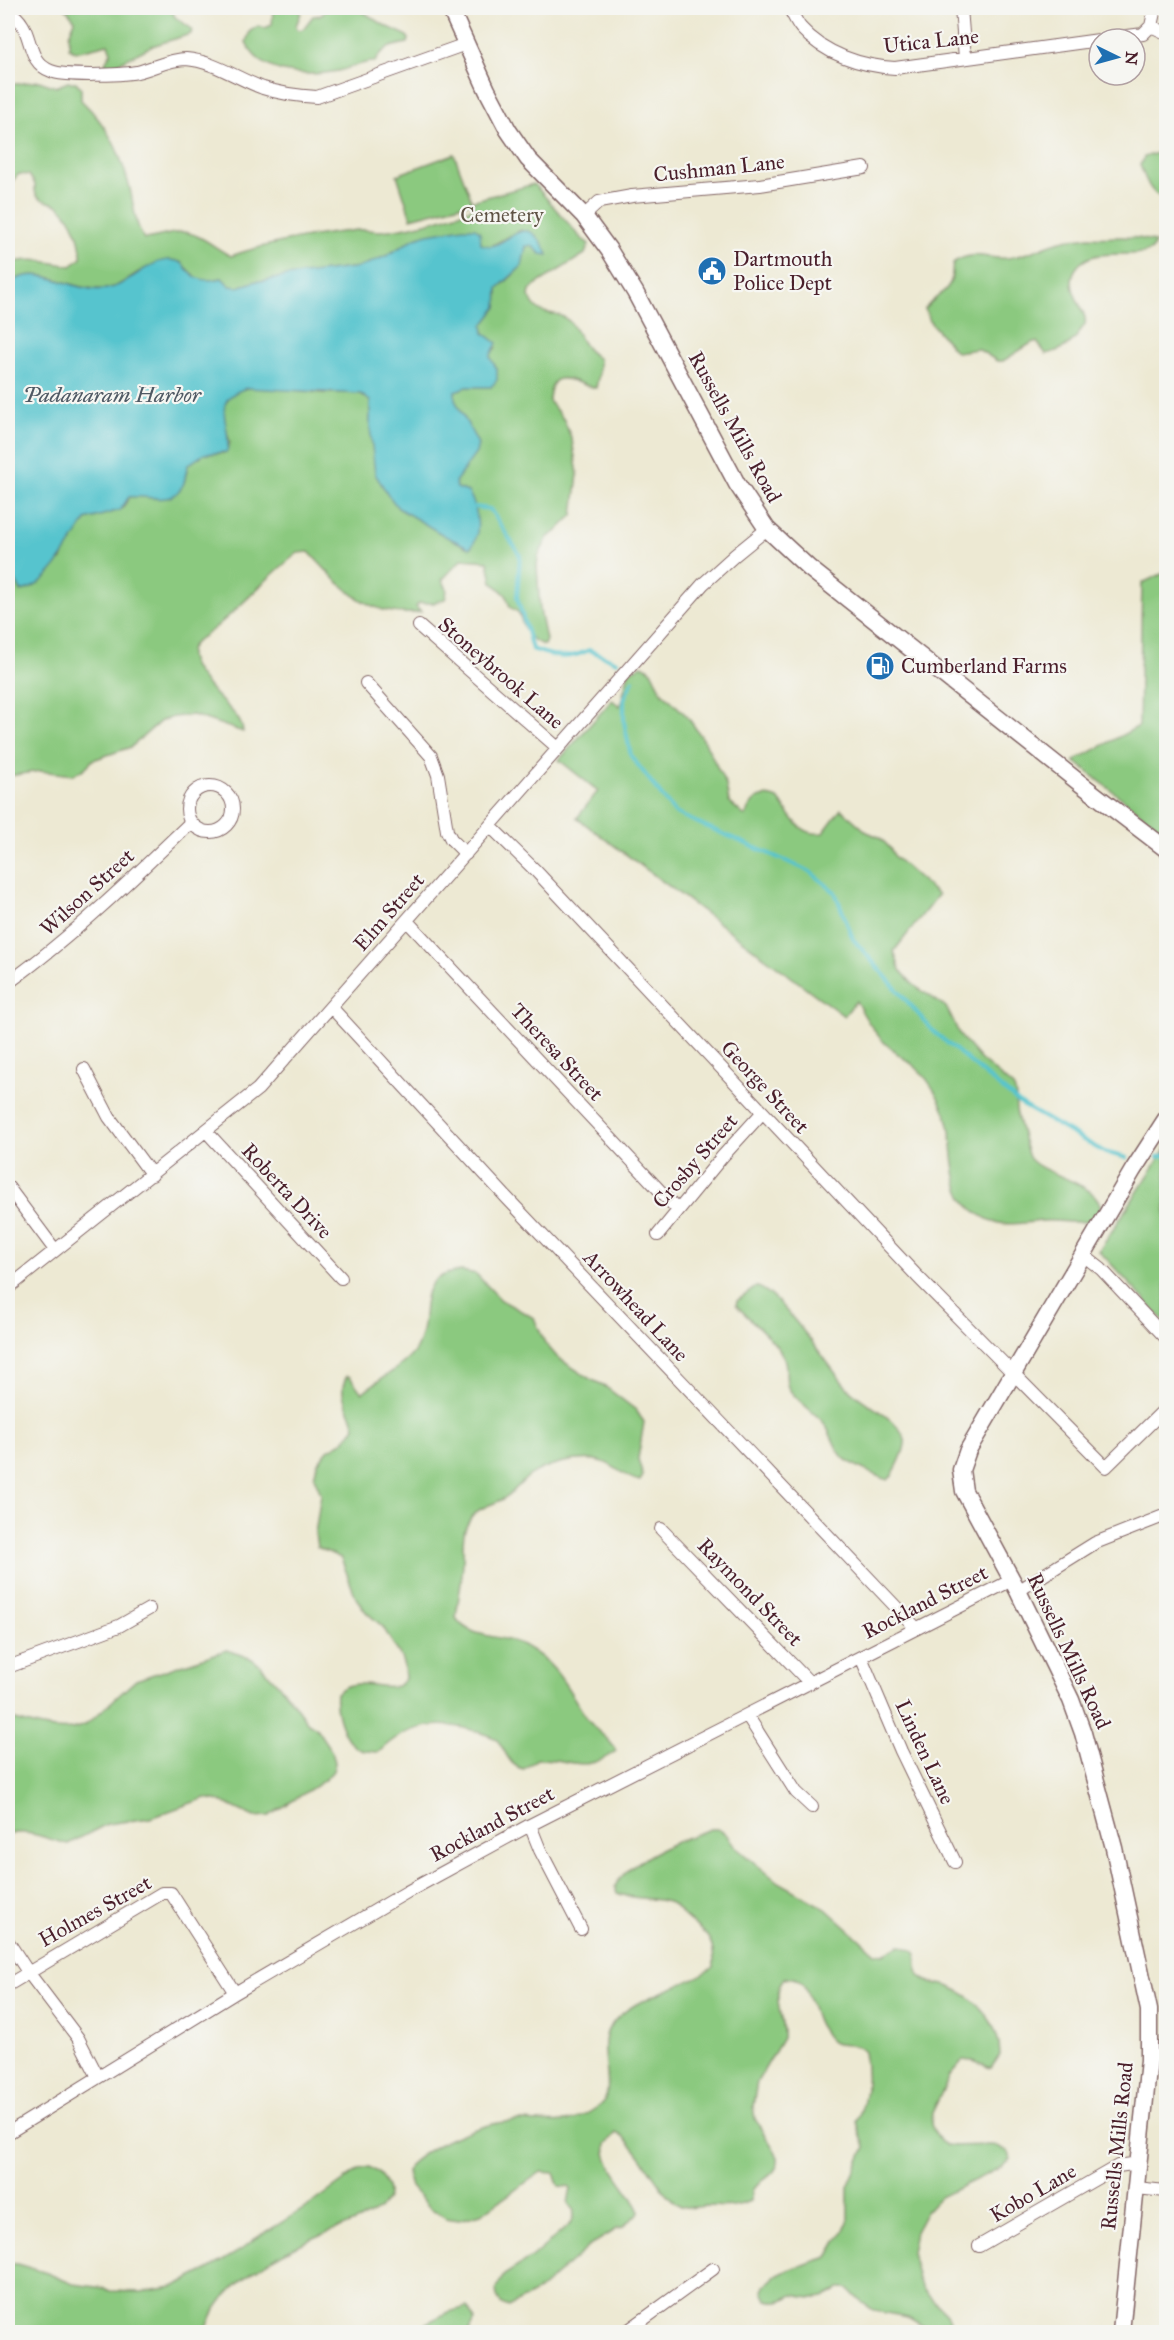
<svg xmlns="http://www.w3.org/2000/svg" width="1174" height="2340" font-family="'IM FELL Great Primer',serif">
<style>
.green{fill:#8bc97f;stroke:#6a7455;stroke-width:1.5}
.water{fill:#57c4ce;stroke:#50727c;stroke-width:1.5}
.lines{fill:none;stroke-linecap:round;stroke-linejoin:round}
.stream{stroke:#57c4ce;stroke-width:4}
.minor-casing{stroke:#836666;stroke-width:14}
.major-casing{stroke:#836666;stroke-width:19}
.minor{stroke:#fff;stroke-width:12}
.major{stroke:#fff;stroke-width:16}
.labels{text-anchor:middle;stroke-width:4.5;stroke-linejoin:round;paint-order:stroke}
.street-label{font-size:21px;fill:#4a1f2b;stroke:#f6f6f2}
.park-label{font-size:21px;fill:#5e5244;stroke:#f6f6f2}
.poi-label{font-size:21px;fill:#4a1f2b;stroke:#f6f6f2;text-anchor:start}
.water-label{font-size:22px;font-style:italic;fill:#4f5964;stroke:#f6f6f2}
</style>
<rect width="100%" height="100%" fill="#f6f6f2"/>
<filter id="ink" filterUnits="userSpaceOnUse"><feTurbulence type="fractalNoise" baseFrequency=".0167" numOctaves="2"/><feDisplacementMap in="SourceGraphic" scale="12" xChannelSelector="R" yChannelSelector="G"/><feConvolveMatrix kernelMatrix="1 2 1 2 8 2 1 2 1" color-interpolation-filters="sRGB"/></filter>
<filter id="wash" filterUnits="userSpaceOnUse"><feTurbulence type="fractalNoise" baseFrequency=".008" numOctaves="4" result="noise"/><feDisplacementMap in="SourceGraphic" scale="24" xChannelSelector="R" yChannelSelector="G"/><feGaussianBlur stdDeviation="1.35" result="paint"/><feColorMatrix in="noise" values="0 0 0 0 0 0 0 0 0 0 0 0 0 0 0 0 0 1.4 0 .05"/><feComposite in="paint" operator="in"/></filter>
<g filter="url(#wash)">
<rect width="100%" height="100%" fill="#ede9d3"/>
<path class="green" d="M65 8H171L175 17 192 29 191 34 152 46 109 68 105 63 111 52 108 44 76 52 69 48V35L75 20Z
M273 8H299L301 13 296 26 298 30 303 29 313 16 321 15 329 8H357L384 25 406 35 409 39 408 43C391 46 383 47 375 62 361 62 351 68 338 71 306 77 260 76 246 42L250 31 258 26 265 28 272 25Z
M39 81 56 87 68 82H76L81 88V100C108 126 119 149 129 185 134 203 134 223 144 239 157 238 168 233 181 232 199 232 216 249 231 256 271 242 315 235 357 230 365 229 372 231 380 231 411 228 444 219 473 208L472 202 411 218 397 175 454 154 472 201 534 184 581 238 589 244 585 254 535 285 530 291 529 296C541 322 554 307 569 321 575 327 579 338 585 346 588 351 594 355 599 359V374L596 388C575 385 551 362 549 401L564 420 572 440 578 474 573 515 556 532 548 537 538 557 537 567 540 610 546 640 544 645C527 640 524 629 519 613L510 607 506 595 492 582 488 561 462 559 442 580C447 587 448 591 445 599L434 603H419L416 607 421 612C369 620 342 587 309 552L298 553C267 576 243 606 212 630 206 635 195 640 191 648 185 663 205 682 213 692 223 704 242 716 243 732L193 715 173 717 161 721 131 747 93 760 84 769 73 775 40 771 8 776V575L14 577 21 591 62 559 68 544 86 520 123 508 129 497 184 483 188 465 204 454 224 453 230 443C226 429 219 412 228 398 242 377 300 393 322 393 334 394 346 391 359 393 363 394 366 398 370 401V427L392 498 398 508 466 547 468 492 457 488 455 482 478 444 455 400V391L466 387H490L497 369 490 357 491 352 496 348 484 333 483 325 497 307 498 288C515 274 523 269 526 246H532L541 254 521 230 491 246 415 238 386 256 360 267 287 276 265 281H257L238 287 229 286 222 278C202 283 194 279 182 263 172 264 159 264 150 267 129 273 122 291 96 289 64 288 38 262 8 284V264C30 256 49 263 71 266L81 258C82 241 73 218 60 207 54 202 44 202 38 197 34 194 35 188 35 184L29 175 19 174 13 180 8 197V85Z
M1160 152H1166V199C1150 195 1146 180 1140 165L1144 157Z
M1088 237C1110 239 1135 233 1155 243L1152 250C1131 260 1094 245 1077 267 1061 288 1089 311 1085 324 1083 328 1079 332 1077 336 1068 347 1059 351 1046 354L1037 342H1033L1003 361H997L978 349 956 352 931 323 925 309C931 299 947 293 951 281 953 275 951 268 954 262 976 249 985 260 1007 258 1028 256 1045 244 1065 240 1072 238 1081 239 1088 237Z
M1166 572V833L1074 761 1139 726 1142 583Z
M642 665 650 669 661 691 687 716 705 742 726 785 729 802 745 816C751 801 761 791 778 799 791 815 800 837 823 833L841 809 867 832 879 837 889 847 895 857 938 895 894 951 900 970 915 986 946 1007 961 1037 980 1059 1013 1087C1018 1095 1015 1101 1016 1109 1016 1113 1027 1153 1029 1157 1039 1175 1108 1184 1100 1213 1098 1218 1094 1220 1089 1221 1074 1224 1059 1220 1044 1221 1015 1223 997 1231 971 1208 949 1189 956 1144 947 1118 940 1099 929 1078 913 1065 902 1057 890 1049 881 1039 871 1028 863 1014 856 1001L844 1016 577 818 598 791 559 760 612 700 620 706 629 672Z
M1166 1148V1323L1099 1251Z
M462 1271 476 1274 501 1300 534 1318 545 1343 558 1358 590 1379 603 1385 636 1410 644 1422 638 1459 643 1476 640 1481C623 1478 613 1462 595 1460 574 1458 547 1464 529 1476 520 1483 512 1495 501 1500 485 1508 475 1507 466 1527 461 1539 464 1550 463 1563 462 1581 458 1600 456 1618 470 1640 502 1634 523 1645 561 1666 566 1689 589 1721 597 1733 611 1738 616 1751 583 1775 572 1758 537 1759L524 1769C507 1766 506 1749 496 1739 492 1736 483 1734 478 1732 443 1719 406 1724 379 1752 372 1752 361 1752 355 1747 342 1737 334 1709 336 1693 354 1676 374 1689 398 1686L405 1679 404 1666 400 1655 383 1627 366 1612 356 1598 341 1558 317 1547 315 1534 321 1494 314 1477 317 1464 328 1450 344 1441 355 1427C352 1409 335 1396 347 1376L350 1377 362 1393C376 1381 408 1364 416 1349 434 1314 409 1276 462 1271Z
M756 1287C776 1288 829 1366 844 1384 859 1403 897 1416 905 1439 907 1449 894 1474 888 1480 882 1479 847 1462 844 1458 834 1449 832 1433 823 1422 815 1413 791 1396 788 1387 784 1377 789 1367 783 1356 772 1337 751 1321 736 1305L737 1301Z
M227 1650 252 1659 260 1665 285 1692 307 1722 316 1728 332 1752 335 1762 333 1771 325 1780 269 1816 254 1817 220 1801 205 1798 150 1818 107 1824 68 1844C49 1840 26 1828 8 1835V1718C32 1724 63 1737 87 1724L136 1680Z
M711 1829H718L726 1834 734 1846 778 1882 826 1909 875 1953 883 1954 900 1945 915 1951C918 1960 915 1971 921 1977 928 1984 939 1983 948 1986 977 1997 1000 2024 1000 2055L991 2068 973 2061 963 2060 950 2075 932 2113 931 2124 934 2132 941 2142 948 2146 993 2145 1008 2152 1010 2159 1002 2167 940 2197 925 2213 915 2232 911 2252 918 2279 923 2290 947 2314 955 2332H933L908 2317 875 2311 861 2302 847 2288H839C824 2301 812 2299 793 2295 784 2300 777 2303 767 2300L763 2291 765 2286 774 2277 788 2270 828 2257 848 2223V2187L865 2147 856 2121C868 2100 868 2075 864 2052 854 2041 846 2047 834 2043 827 2040 823 2031 819 2025 810 2010 809 1972 784 1978 770 1995 785 2021 783 2038L757 2082 753 2106 755 2119 778 2157C780 2173 763 2179 753 2188L750 2201C733 2209 722 2206 704 2206 697 2207 688 2209 681 2206 661 2198 638 2141 616 2133L606 2144C602 2161 625 2185 633 2199 636 2205 639 2206 639 2212L622 2228 616 2229 588 2247 539 2290 509 2307 501 2304 497 2297 496 2289 504 2275 531 2258 569 2225 573 2218 574 2211 568 2203 571 2189 568 2187 559 2186 554 2173 541 2172 481 2214 459 2220 446 2218 430 2208 411 2187 407 2173 409 2165C434 2142 487 2120 521 2121 556 2122 567 2129 599 2106 619 2092 596 2050 609 2028 629 1996 685 1989 714 1967 714 1930 703 1935 682 1914 677 1909 675 1904 668 1902 652 1897 632 1900 617 1893L615 1886C630 1859 683 1838 711 1829Z
M369 2167C380 2172 393 2188 386 2201 377 2217 337 2228 321 2235 280 2252 216 2286 206 2332H8V2263L17 2264 47 2273 73 2284 104 2288 110 2291 141 2292 173 2287 209 2269 241 2250 253 2240 310 2205 360 2169Z
M467 2307 475 2320 470 2330 466 2332H349L358 2329H414L449 2312Z"/>
<path class="water" d="M463 228H475L480 232 481 244C485 245 488 246 491 246 508 243 522 219 538 238 543 244 546 248 548 255L541 254 532 246H526L522 266 498 288 497 307 483 325 484 333 497 343 490 357 497 369V380L491 387H466L455 391V400L478 444 476 453 455 482 457 488 468 492C477 504 483 536 470 548L445 536 398 508 389 496 375 474 370 427V401L361 394 247 388C206 400 234 426 227 452L204 454 188 465C185 472 186 479 183 485 170 508 149 494 129 497L120 510 86 520C70 542 50 588 21 591L14 577 8 575V284C41 260 71 294 106 289 131 286 156 249 182 263 194 279 202 283 222 278L230 286 238 287 257 281H265L287 276 360 267 386 256 415 238 428 234Z"/>
<g class="lines">
<path class="stream" d="M475 507 490 509 520 555 517 597 532 649C556 657 566 661 589 650L617 662
M633 680 624 699V722L631 756 675 813 809 871 835 892 853 939 933 1031 1019 1103 1104 1152 1127 1158
M1158 1157 1166 1155"/>
</g>
</g>
<g filter="url(#ink)">
<g class="lines">
<g class="minor-casing">
<path id="minor" d="M789 8C793 14 796 22 801 28 824 54 861 66 895 68L1099 40
M961 8 965 58
M8 11C37 27 22 60 51 71 65 77 121 75 137 72 153 68 170 59 186 59 213 61 238 79 263 88 281 94 299 96 317 97L466 44
M1151 26 1155 8
M1105 39 1143 34 1151 26 1166 33
M584 216 599 202 632 196 760 185 864 168
M419 626 558 748
M366 683 431 756 438 775 447 831 451 839 466 854
M187 809a23 23 0 1 1 46 0a23 23 0 1 1-46 0Z
M490 826 536 871 917 1276 1106 1467 1166 1408
M407 921 678 1210
M8 983C74 935 132 879 191 822
M331 1007 506 1197 916 1628
M84 1069 109 1117 152 1175
M206 1131 341 1278
M8 1187 55 1250
M658 1235 722 1157 762 1113
M1083 1255 1101 1269 1166 1338
M8 1288 258 1089 703 584 735 555 767 529
M661 1529 810 1683
M1018 1591 1095 1543 1166 1515
M861 1657 901 1751 955 1862
M8 1667 119 1626 149 1609
M747 1715 796 1792 812 1807
M530 1825 540 1850 581 1929
M9 1943 28 1972 78 2038 98 2077
M8 1985 162 1893H171L235 1993
M8 2133 235 1993 407 1892 530 1825 1012 1580
M1136 2188 1166 2191
M979 2246 1118 2166 1139 2163
M626 2332 713 2269"/>
</g>
<g class="major-casing">
<path id="major" d="M450 8 487 90 508 130 528 159 584 216 609 250 635 292 737 484 767 529 809 568 1081 784 1166 849
M1121 2332 1149 2060V2010L1114 1848 1083 1733 1071 1700 1018 1591 964 1491 961 1470 968 1450 1133 1170 1166 1119"/>
</g>
<use href="#minor" class="minor"/>
<use href="#major" class="major"/>
</g>
</g>
<defs>
<g id="civic-disc" transform="scale(1.5)"><circle r="9.5" fill="#1f6fb2" stroke="#f6f6f2"/><path d="M-.6-6.5H3V-4.5H.6V-3L4-1V1h2V6H-6V1h2V-1L-.6-3ZM-1.2 2.5V6h2.4V2.5Z" fill="#fff"/></g>
<g id="fuel-disc" transform="scale(1.5)"><circle r="9.5" fill="#1f6fb2" stroke="#f6f6f2"/><path d="M-5.5-6h7V0h2V4h1.3V-2.5L3-4.5l.8-.8L6-3V5H2.5V1h-1V6h-7ZM-4.2-4.7v3.2H.2V-4.7Z" fill="#fff"/></g>
</defs>
<g fill-rule="evenodd">
<use href="#civic-disc" x="712" y="271"/>
<use href="#fuel-disc" x="880" y="666"/>
</g>
<g class="labels">
<g class="street-label">
<text transform="translate(931 41) rotate(-6)" y="7">Utica Lane</text>
<text transform="translate(719 168) rotate(-6)" y="7">Cushman Lane</text>
<text transform="translate(735 427) rotate(61)" y="7">Russells Mills Road</text>
<text transform="translate(501 673) rotate(41)" y="7">Stoneybrook Lane</text>
<text transform="translate(87 892) rotate(-42)" y="7">Wilson Street</text>
<text transform="translate(389 912) rotate(-49)" y="7">Elm Street</text>
<text transform="translate(557 1052) rotate(47)" y="7">Theresa Street</text>
<text transform="translate(765 1087) rotate(47)" y="7">George Street</text>
<text transform="translate(695 1161) rotate(-49)" y="7">Crosby Street</text>
<text transform="translate(287 1191) rotate(47)" y="7">Roberta Drive</text>
<text transform="translate(636 1306) rotate(47)" y="7">Arrowhead Lane</text>
<text transform="translate(750 1592) rotate(46)" y="7">Raymond Street</text>
<text transform="translate(925 1602) rotate(-27)" y="7">Rockland Street</text>
<text transform="translate(1069 1651) rotate(65)" y="7">Russells Mills Road</text>
<text transform="translate(925 1752) rotate(65)" y="7">Linden Lane</text>
<text transform="translate(492 1824) rotate(-28)" y="7">Rockland Street</text>
<text transform="translate(95 1911) rotate(-29)" y="7">Holmes Street</text>
<text transform="translate(1117 2146) rotate(-84)" y="7">Russells Mills Road</text>
<text transform="translate(1033 2193) rotate(-30)" y="7">Kobo Lane</text>
</g>
<g class="park-label">
<text x="502" y="222">Cemetery</text>
</g>
<g class="poi-label">
<text x="733" y="266">Dartmouth<tspan x="733" dy="24">Police Dept</tspan></text>
<text x="901" y="673">Cumberland Farms</text>
</g>
<g class="water-label">
<text x="112" y="402">Padanaram Harbor</text>
</g>
</g>
<rect width="1174" height="2340" fill="none" stroke="#f6f6f2" stroke-width="30"/>
<g transform="translate(1117 57) rotate(95)"><circle r="28" fill="#f6f6f2" stroke="#b1a0a2" stroke-width="1.5"/>
<path d="M0-4.5L10 22L0 15L-10 22Z" fill="#1f6fb2"/>
<text y="-9" font-size="16" font-weight="bold" text-anchor="middle" fill="#4a1f2b">N</text>
</g>
</svg>
